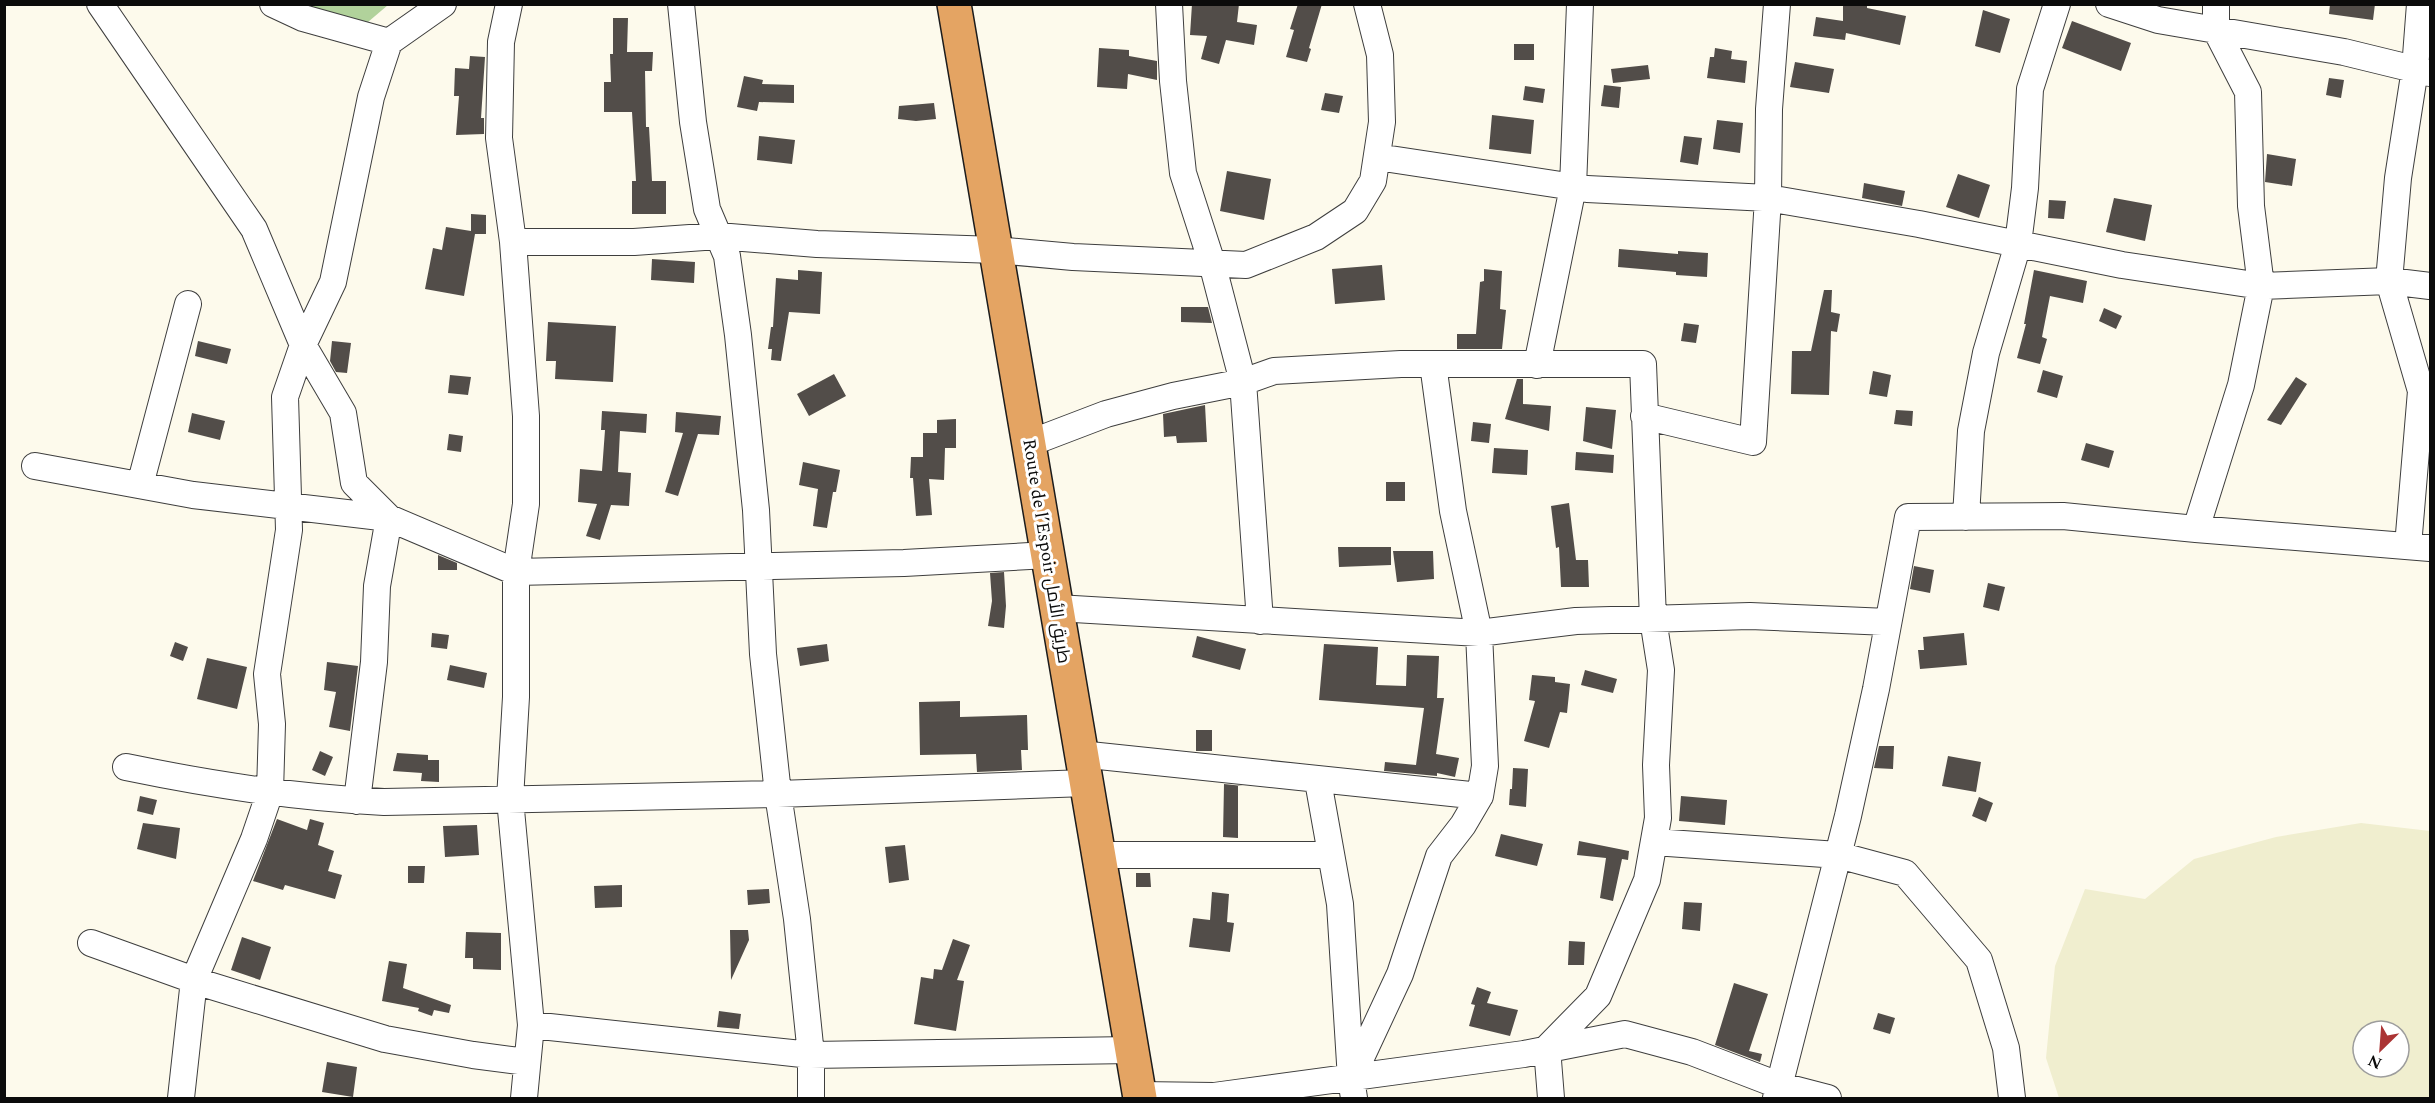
<svg xmlns="http://www.w3.org/2000/svg" width="2435" height="1103" font-family="Spectral,Cairo,serif">
<style>
.farmland{fill:#f0eecf;fill-rule:evenodd}
.forest{fill:#b1d29b}
.building{fill:#524d49}
.lines{fill:none;stroke-linecap:round;stroke-linejoin:round}
.minor-casing{stroke:#3e3e3e;stroke-width:28}
.highway-casing{stroke:#1c1c1c;stroke-width:36}
.minor{stroke:#fff;stroke-width:26}
.highway{stroke:#e4a463;stroke-width:33}
.labels{text-anchor:middle;stroke-width:6;stroke-linejoin:round;paint-order:stroke}
.street-label{font-size:18px;fill:#0b0b0b;stroke:#fff}
</style>
<rect width="100%" height="100%" fill="#fdfaec"/>
<path class="farmland" d="M2361 823 2430 831V1098H2059L2046 1058 2055 966 2085 889 2145 899 2194 859 2276 837ZM2363 1031H2399V1067H2363Z"/>
<path class="forest" d="M294 5H388L368 22 305 9Z"/>
<path class="building" d="M1192 4H1239L1237 22 1257 25 1254 45 1226 40 1219 64 1201 59 1207 36 1190 35Z
M1298 4H1322L1309 48 1311 49 1307 62 1286 57 1294 30 1290 29Z
M1843 4H1867V8L1906 16 1900 45 1846 33 1845 40 1813 36 1816 17 1843 21Z
M2330 4H2375L2373 20 2329 14Z
M1983 10 2010 19 2000 53 1975 46Z
M613 18H628L627 52H653L652 71H645L646 127H649L652 181H666V214H632V181H636L632 112H604V82H611L610 54H613Z
M2072 21 2131 43 2121 71 2062 48Z
M1514 44H1534V60H1514Z
M1099 48 1129 50V56L1157 61V80L1128 74 1127 89 1097 87Z
M1715 48 1732 51 1731 59 1747 61 1745 83 1707 78 1710 57H1714Z
M470 56 485 57 481 118H484V134L456 135 459 96H454L455 68 469 69Z
M1795 62 1834 69 1829 93 1790 87Z
M1648 65 1650 79 1613 83 1611 69Z
M744 76 763 80 762 84 794 85V103L759 102 757 111 737 107Z
M2329 78 2344 80 2341 98 2326 95Z
M1604 85 1621 87 1619 108 1601 106Z
M1525 86 1545 89 1543 103 1523 100Z
M1325 93 1343 96 1339 113 1321 110Z
M934 103 936 119 916 121 898 119 899 106Z
M1492 115 1534 120 1531 154 1489 149Z
M1717 120 1743 123 1740 153 1713 149Z
M759 136 795 140 792 164 757 160Z
M1684 136 1702 138 1698 165 1680 162Z
M2267 154 2296 159 2292 186 2265 182Z
M1227 171 1271 179 1264 220 1220 211Z
M1958 174 1990 185 1979 218 1946 207Z
M1864 183 1905 191 1902 206 1862 198Z
M2114 198 2152 205 2145 241 2106 232Z
M2049 200 2066 201 2064 219 2048 218Z
M471 214 486 215V234H475L464 296 425 289 433 248 442 250 446 227 471 231Z
M1619 249 1678 254V251L1708 253 1707 277 1676 275V272L1618 267Z
M652 259 695 262 694 283 651 280Z
M1382 265 1385 300 1335 304 1332 269Z
M1484 269 1502 271 1500 309 1506 310 1502 349H1457V334H1476L1480 282 1484 281Z
M798 270 822 272 820 314 789 312 781 361 771 360 772 349H768L771 327H773L776 278 798 280Z
M2034 270 2087 281 2083 303 2050 296 2042 337 2047 339 2040 364 2017 358 2026 324H2024Z
M1824 290H1832L1831 312 1840 314 1837 332 1831 331 1829 395 1791 394 1792 351H1811Z
M1181 307H1208L1212 323 1181 322Z
M2104 308 2122 316 2116 329 2099 321Z
M548 322 616 326 613 382 555 379 556 361H546Z
M1684 323 1699 325 1696 343 1681 341Z
M198 341 231 349 227 364 195 356Z
M332 341 351 343 347 373 336 372 330 361Z
M2043 370 2063 376 2057 398 2037 392Z
M1873 371 1891 375 1887 397 1869 394Z
M834 374 846 396 809 416 797 394Z
M450 375 471 377 468 395 448 393Z
M2296 377 2307 384 2281 425 2267 420Z
M1517 379H1523V404L1551 406 1549 431 1505 419Z
M1205 405 1207 442 1177 443 1176 436 1164 437 1163 414Z
M1586 407 1616 410 1612 449 1583 441Z
M1896 410 1913 411 1912 426 1894 424Z
M602 411 647 414 646 433 620 431 618 472 631 473 629 506 611 505 600 540 586 536 597 504 578 502 580 469 602 471 605 430H601Z
M676 412 721 416 719 435 698 434 678 496 665 492 683 433 675 432Z
M192 413 225 421 220 440 188 432Z
M956 419V448H945L944 480 929 479 932 515 916 516 913 478H910L911 457H923V433H937V420Z
M1473 422 1491 424 1489 443 1471 441Z
M449 434 463 436 461 452 447 450Z
M2086 443 2114 451 2109 468 2081 460Z
M1494 448 1528 450 1527 475 1492 473Z
M1576 452 1614 455 1613 473 1575 470Z
M803 462 840 470 836 492H833L827 528 813 526 818 489 799 485Z
M1386 482H1405V501H1386Z
M1569 503 1576 560H1588L1589 587H1561L1559 547 1556 548 1551 506Z
M1338 547H1391V565L1339 567Z
M1393 551H1433L1434 579 1397 582Z
M438 555 457 563V570H438Z
M1914 566 1934 570 1930 593 1910 589Z
M1004 572 1006 606 1004 628 988 626 992 601 990 573Z
M1988 583 2005 587 1999 611 1983 607Z
M432 633 449 635 447 649 431 647Z
M1964 633 1967 665 1920 669 1918 650H1924L1923 637Z
M1197 636 1246 649 1240 670 1192 657Z
M175 642 188 647 183 661 170 656Z
M827 644 829 661 800 666 797 648Z
M1324 644 1378 647 1376 685 1406 686 1407 655 1439 656 1437 698H1444L1436 754 1459 758 1455 777 1437 773V776L1384 771 1385 762 1416 765 1424 708 1319 700Z
M207 658 247 667 237 709 197 699Z
M327 662 358 666 350 731 329 727 336 692 324 690Z
M450 665 487 673 484 688 447 680Z
M1585 670 1617 679 1613 693 1581 685Z
M1532 675 1555 677V682L1570 684 1567 713 1560 712 1549 748 1524 741 1535 701 1529 700Z
M960 701V717L1027 715 1028 750H1021L1022 770 977 772 976 754 920 755 919 702Z
M1196 730H1212V751H1196Z
M1879 746H1894L1893 769 1874 768Z
M320 751 333 757 325 776 312 770Z
M397 753 428 755V760H439V782L421 781 422 773 393 771Z
M1948 756 1981 762 1976 792 1942 786Z
M1513 768 1528 769 1526 807 1509 805 1510 789H1512Z
M1224 784 1243 786H1238V838L1223 837Z
M140 796 157 800 153 815 137 811Z
M1681 796 1727 800 1725 825 1679 821Z
M1979 797 1993 803 1986 822 1972 816Z
M277 819 307 830 310 819 324 823 318 845 334 851 328 871 342 875 335 899 285 885 283 890 253 881Z
M143 823 180 828 176 859 137 849Z
M477 825 479 855 445 857 443 826Z
M1501 834 1543 844 1537 866 1495 856Z
M1579 841 1629 851 1628 860 1622 859 1613 901 1600 898 1606 858 1577 855Z
M905 845 909 880 889 883 885 847Z
M408 866H425L424 883H408Z
M1136 873H1150L1151 887H1136Z
M622 885V907L595 908 594 886Z
M769 889 770 903 748 905 747 890Z
M1212 892 1229 894 1227 922 1234 923 1230 952 1189 947 1193 918 1210 920Z
M1684 902 1702 903 1700 931 1682 929Z
M730 930H748L749 940 731 980Z
M466 932 501 933V970L473 969V958H465Z
M242 937 271 947 260 980 231 970Z
M953 939 970 945 957 980 964 981 956 1031 914 1024 921 977 933 979 934 969 942 970Z
M1569 941 1585 942 1584 965H1568Z
M389 961 407 964 403 988 451 1005 449 1013 434 1010 432 1016 418 1011 419 1008 382 1001Z
M1734 983 1768 994 1749 1051 1762 1054 1760 1062 1715 1045Z
M1477 987 1491 992 1487 1003 1518 1010 1510 1036 1469 1026 1475 1005 1471 1004Z
M719 1011 741 1014 739 1029 717 1027Z
M1878 1013 1895 1018 1890 1034 1873 1029Z
M327 1062 357 1067 353 1097 322 1092Z"/>
<g class="lines">
<g class="minor-casing">
<path id="minor" d="M100 4 254 229 303 345 343 413 354 483 389 518 516 572 904 563 1048 555
M273 4 303 18 389 42 443 4
M509 4 501 42 499 138 513 242 526 416V504L516 572V697L510 799 531 1025 524 1098
M681 4 693 122 707 209 727 256 738 335 756 510 763 654 778 794 797 919 811 1055V1098
M1169 4 1173 81 1183 173 1212 263 1243 382 1260 621
M2109 4 2158 20 2344 52 2430 73
M1377 157 1587 189 1768 198 1919 224 2122 265 2261 286 2389 281 2430 286
M513 242H634L718 236 817 244 996 250 1073 257 1246 265 1316 237 1355 211 1373 181 1382 122 1380 55 1367 4
M1537 365 1573 187 1580 4
M1644 416 1753 442 1768 198 1769 109 1777 4
M1030 443 1106 414 1173 396 1243 382 1274 371 1401 364H1643L1653 619 1661 670 1656 765 1658 818 1647 880 1598 996 1547 1048 1551 1098
M35 466 193 495 389 518 377 586 374 662 357 801
M140 485 188 304
M1966 517 1971 431 1986 353 2018 244 2025 188 2030 89 2057 4
M2196 529 2241 385 2261 286 2251 206 2248 92 2216 30V4
M2408 546 2421 391 2389 281 2398 178 2415 69 2420 4
M1057 608 1479 633 1576 621 1750 616 1888 622
M1080 754 1480 796
M126 767C213 785 295 798 384 802L778 794 1086 783
M1318 781 1340 904 1351 1079 1354 1098
M1654 842 1838 855 1905 873 1979 960 2006 1048 2012 1098
M1097 855H1331
M91 943 205 984 385 1039 473 1055 527 1062
M531 1025 811 1055 1132 1050
M1351 1079 1400 974 1439 856 1463 825 1480 796 1485 766 1479 633 1453 511 1433 364
M1139 1095 1214 1096 1524 1054 1625 1034 1692 1052 1778 1085 1828 1098
M181 1098 194 980 254 839 270 792 272 724 267 674 289 530 285 397 303 345 333 282 371 97 389 42
M1776 1098 1848 816 1876 689 1908 517 2063 516 2196 529 2430 548"/>
</g>
<g class="highway-casing">
<path id="highway" d="M954 4 1140 1098"/>
</g>
<use href="#minor" class="minor"/>
<use href="#highway" class="highway"/>
</g>
<g class="labels">
<g class="street-label">
<text transform="translate(1047 551) rotate(81)" y="6">Route de l’Espoir طريق الأمل</text>
</g>
</g>
<rect width="2435" height="1103" fill="none" stroke="#0b0b0b" stroke-width="12"/>
<g transform="translate(2381 1049) rotate(205)"><circle r="28" fill="#ffffff" stroke="#9d9d9d" stroke-width="1.5"/>
<path d="M0-4.5L10 22L0 15L-10 22Z" fill="#ab3434"/>
<text y="-9" font-size="16" font-weight="bold" text-anchor="middle" fill="#0b0b0b">N</text>
</g>
</svg>
